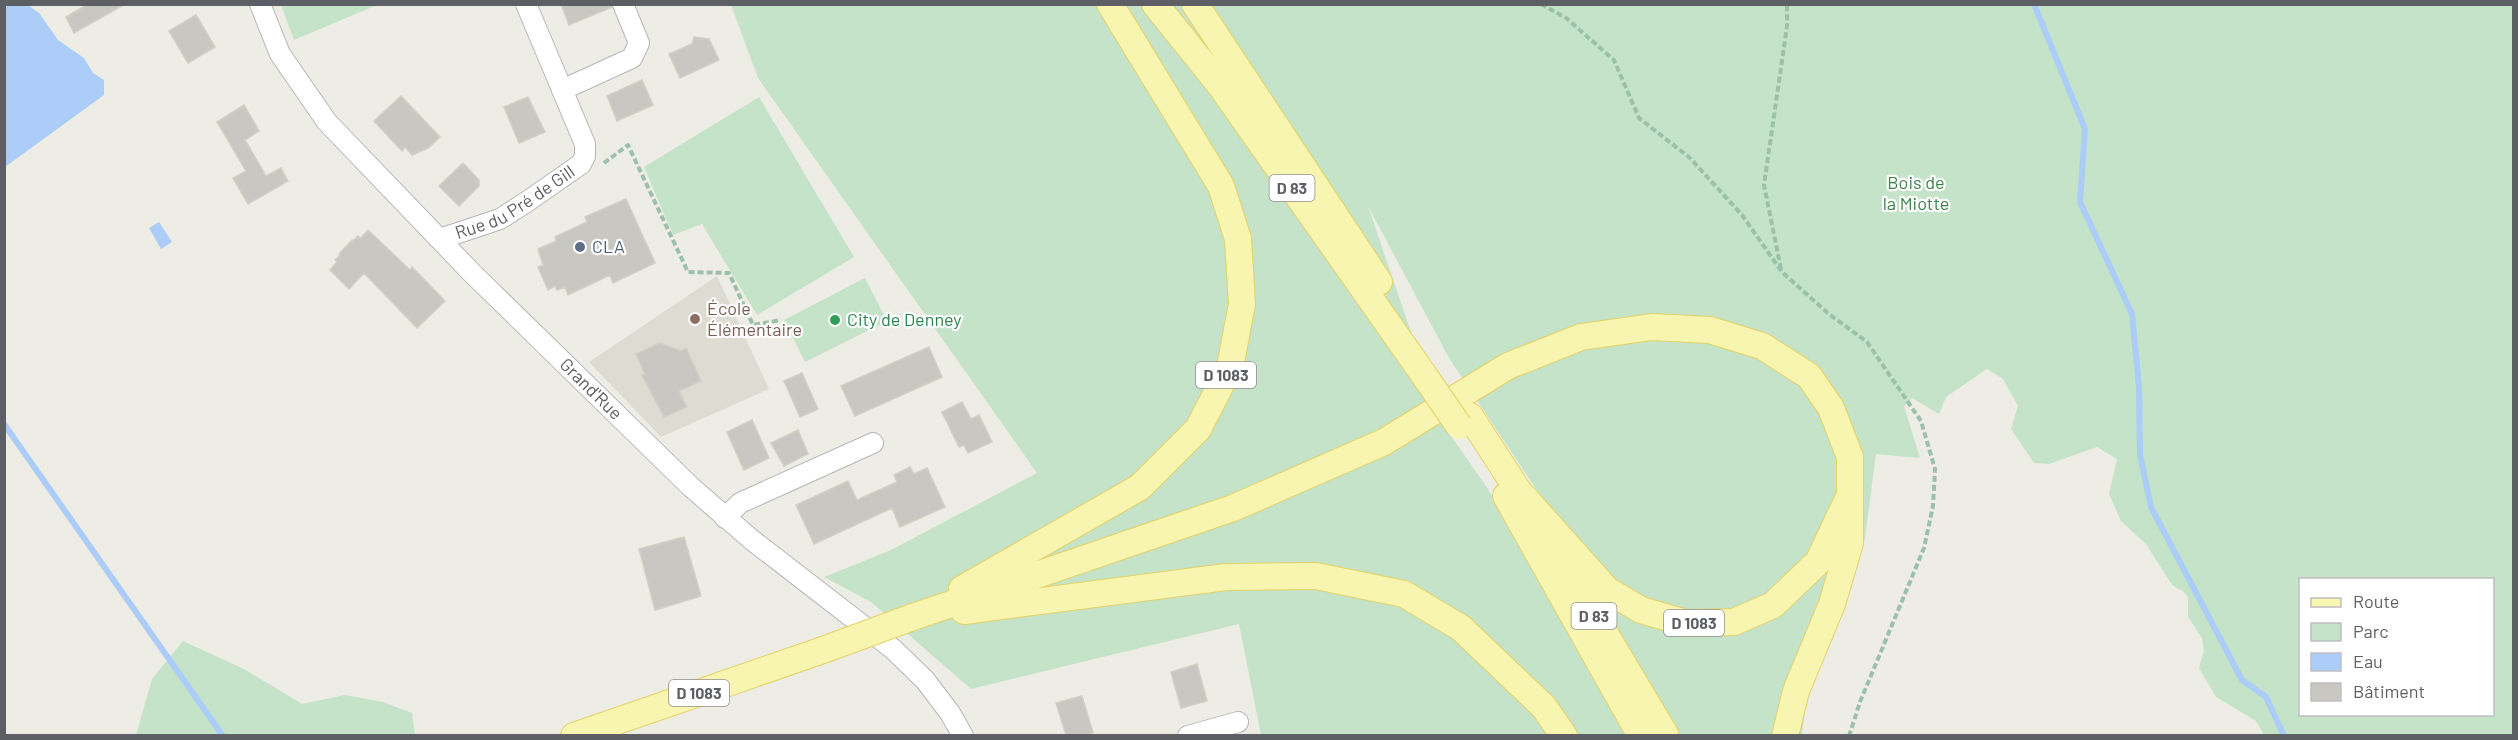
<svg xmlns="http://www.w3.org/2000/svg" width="2518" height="740" font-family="Barlow,sans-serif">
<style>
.education{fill:#dddcd3}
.green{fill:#c4e3c8;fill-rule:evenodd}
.water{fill:#abcdf7}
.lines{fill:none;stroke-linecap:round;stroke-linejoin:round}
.stream{stroke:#abcdf7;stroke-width:6}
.building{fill:#c9c7c2;stroke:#d2cfc4;stroke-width:1.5}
.minor-casing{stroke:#b5b6bb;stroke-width:22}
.major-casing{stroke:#e5d267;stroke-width:28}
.path{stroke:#9cc1ab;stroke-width:4;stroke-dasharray:6 3;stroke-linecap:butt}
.minor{stroke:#fff;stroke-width:20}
.major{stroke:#f8f5b0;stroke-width:26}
.major-bridge-casing{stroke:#e5d267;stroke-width:28;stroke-linecap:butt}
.major-bridge{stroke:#f8f5b0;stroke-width:26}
.service-dot{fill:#5c6f8a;stroke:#fff;stroke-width:2}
.education-dot{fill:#8d6e63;stroke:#fff;stroke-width:2}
.leisure-dot{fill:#2e9e5b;stroke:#fff;stroke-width:2}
.labels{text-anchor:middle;stroke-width:4.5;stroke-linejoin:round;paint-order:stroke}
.shield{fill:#fff;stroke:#8e8f92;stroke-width:1.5}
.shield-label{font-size:16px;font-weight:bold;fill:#5d5f64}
.park-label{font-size:18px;fill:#3d8249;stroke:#fff}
.street-label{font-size:18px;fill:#5d5f64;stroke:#fff}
.service-label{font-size:18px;fill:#4e5e75;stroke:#fff;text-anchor:start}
.education-label{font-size:18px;fill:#785e54;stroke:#fff;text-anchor:start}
.leisure-label{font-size:18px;fill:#27864d;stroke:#fff;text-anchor:start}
</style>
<rect width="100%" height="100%" fill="#eeede5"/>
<path class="education" d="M717 276 769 389 661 437 589 362Z"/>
<path class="green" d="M281 5V4L377 5 294 40Z
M731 5H2513V735H2264L2256 721 2216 697 2199 668 2204 651 2202 638 2188 617V598L2184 592 2172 585 2146 544 2121 521 2109 494 2117 459 2097 447 2049 464 2034 463 2011 429 2018 406 2003 379 1987 369 1946 397 1939 414 1912 398 1904 406 1920 458 1876 454 1865 538 1806 699 1802 735H1681L1613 620 1570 533 1538 492 1449 358 1368 206 1442 423 1486 486 1636 735H1261L1239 624 971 689 871 602 824 577 891 550 1037 473 758 78ZM2300 580H2492V714H2300Z
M759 97 854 257 757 315 702 224 673 235 644 167Z
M865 278 887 321 805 362 784 320Z
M183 641 244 669 302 704 345 695 383 702 412 713 415 735H136L152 679Z"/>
<path class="water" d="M5 4 28 5 39 13 58 40 84 58 93 73 104 80V95L5 167Z
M159 222 172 242 161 249 149 228Z"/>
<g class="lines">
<path class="stream" d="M2034 4 2085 129 2080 202 2132 314 2139 387 2140 455 2151 507 2242 680 2266 697 2284 736
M4 424 223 736"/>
</g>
<path class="building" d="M88 4H125L74 33 66 17Z
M561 4H611L612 7 569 25Z
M196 15 215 47 188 63 169 31Z
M694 37 709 39 719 60 680 78 669 54 692 44Z
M642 80 653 105 617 121 607 96Z
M401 96 440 137 428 148 412 155 405 147 402 151 374 121Z
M528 97 545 132 519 143 504 107Z
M244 105 259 131 245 140 266 176 281 168 288 181 248 204 233 178 246 171 217 122Z
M463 163 479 180V186L459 206 439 186Z
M626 199 655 263 613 283 610 275 568 295 565 287 557 290 555 286 548 290 538 267 543 265 538 249 556 241 555 237 587 222 585 217Z
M368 230 410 270 412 267 445 301 417 328 364 273 349 289 330 270 337 262 335 260 340 255 339 254 352 240 353 241 358 236 361 238Z
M660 343 681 351 686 348 701 381 679 391 687 407 664 417 642 375 645 374 636 354Z
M929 347 942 377 855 416 841 386Z
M802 373 818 409 800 417 784 381Z
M962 402 971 419 979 415 992 442 968 453 964 445 959 447 942 412Z
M752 420 769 458 744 470 727 432Z
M798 430 808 454 784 466 771 443Z
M910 467 914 474 927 468 945 507 900 527 892 508 814 544 796 505 848 481 857 500 897 482 894 475Z
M684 537 701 596 655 610 639 549Z
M1197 664 1207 701 1181 708 1171 672Z
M1082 696 1093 733 1083 735H1066L1056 703Z"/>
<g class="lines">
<g class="minor-casing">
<g id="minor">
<path id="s1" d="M260 4 280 54 327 122 471 272 690 486 752 540 893 649 925 680 950 713 963 736"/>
<path d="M562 90 632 58 639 43 623 4"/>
<path id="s2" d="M440 239 500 219 525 203 581 164 585 156V144L526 4"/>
<path d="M725 518 740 503 873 443"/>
<path d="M1188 736 1238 722"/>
</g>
</g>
<g class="major-casing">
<path id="major" d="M1155 4 1220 85 1424 375
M1195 4 1379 282
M1470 416 1530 509
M1506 496 1641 736
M1523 496 1607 590 1641 610 1686 623 1734 622 1773 605 1818 562 1848 499
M1552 545 1666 736
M962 589 1140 487 1198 429 1230 367 1242 304 1238 239 1221 186 1110 4
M964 611 1226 577 1316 576 1404 594 1461 628 1544 707 1564 736
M910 618 1233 508 1384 442 1508 366 1581 337 1652 327 1710 330 1762 346 1809 376 1831 408 1850 457V543L1832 604 1796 691 1785 736
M574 736 823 650"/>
</g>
<path class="path" d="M1541 4 1566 18 1614 60 1639 118 1690 158 1742 215 1782 272 1829 314 1867 342 1921 421 1935 469 1933 506 1924 548 1860 702 1849 736
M604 163 628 145 688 272 729 273 753 325 781 320
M1781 269 1764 185 1787 26V4"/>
<use href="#minor" class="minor"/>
<use href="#major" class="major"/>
<g class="major-bridge-casing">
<path id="major-bridge" d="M1424 375 1459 426
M823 650 910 618"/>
</g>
<use href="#major-bridge" class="major-bridge"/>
</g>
<circle class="service-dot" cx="580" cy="247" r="6"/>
<circle class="education-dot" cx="695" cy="319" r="6"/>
<circle class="leisure-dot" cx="835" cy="320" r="6"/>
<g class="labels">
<g class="shield">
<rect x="1269.5" y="175" width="45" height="26" rx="4.5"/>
<rect x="1196" y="362" width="60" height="26" rx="4.5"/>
<rect x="1571.5" y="603" width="45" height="26" rx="4.5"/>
<rect x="1664" y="610" width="60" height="26" rx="4.5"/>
<rect x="669" y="680" width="60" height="26" rx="4.5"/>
</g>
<g class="shield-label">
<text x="1292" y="194">D 83</text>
<text x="1226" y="381">D 1083</text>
<text x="1594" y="622">D 83</text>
<text x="1694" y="629">D 1083</text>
<text x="699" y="699">D 1083</text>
</g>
<g class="park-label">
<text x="1916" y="189">Bois de<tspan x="1916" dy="21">la Miotte</tspan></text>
</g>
<g class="street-label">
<text dy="6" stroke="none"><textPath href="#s2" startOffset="84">Rue du Pré de Gill</textPath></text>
<text dy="6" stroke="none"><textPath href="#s1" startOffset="512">Grand'Rue</textPath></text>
</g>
<g class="service-label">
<text x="592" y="253">CLA</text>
</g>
<g class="education-label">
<text x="707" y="315">École<tspan x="707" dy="21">Élémentaire</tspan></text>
</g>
<g class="leisure-label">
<text x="847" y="326">City de Denney</text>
</g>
</g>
<rect width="2518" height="740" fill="none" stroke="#5d5f64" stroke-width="12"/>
<rect x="2299" y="578" width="195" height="138" fill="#ffffff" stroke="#bebfc1" stroke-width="1.5"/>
<rect x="2311" y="598" width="30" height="9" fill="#f8f5b0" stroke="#bebfc1" stroke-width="1.5"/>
<text x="2353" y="608" font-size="18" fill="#5d5f64">Route</text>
<rect x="2311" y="623" width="30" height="18" fill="#c4e3c8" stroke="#bebfc1" stroke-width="1.5"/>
<text x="2353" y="638" font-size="18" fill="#5d5f64">Parc</text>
<rect x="2311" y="653" width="30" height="18" fill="#abcdf7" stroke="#bebfc1" stroke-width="1.5"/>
<text x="2353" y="668" font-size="18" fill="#5d5f64">Eau</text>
<rect x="2311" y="683" width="30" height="18" fill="#c9c7c2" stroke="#bebfc1" stroke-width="1.5"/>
<text x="2353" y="698" font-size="18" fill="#5d5f64">Bâtiment</text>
</svg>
